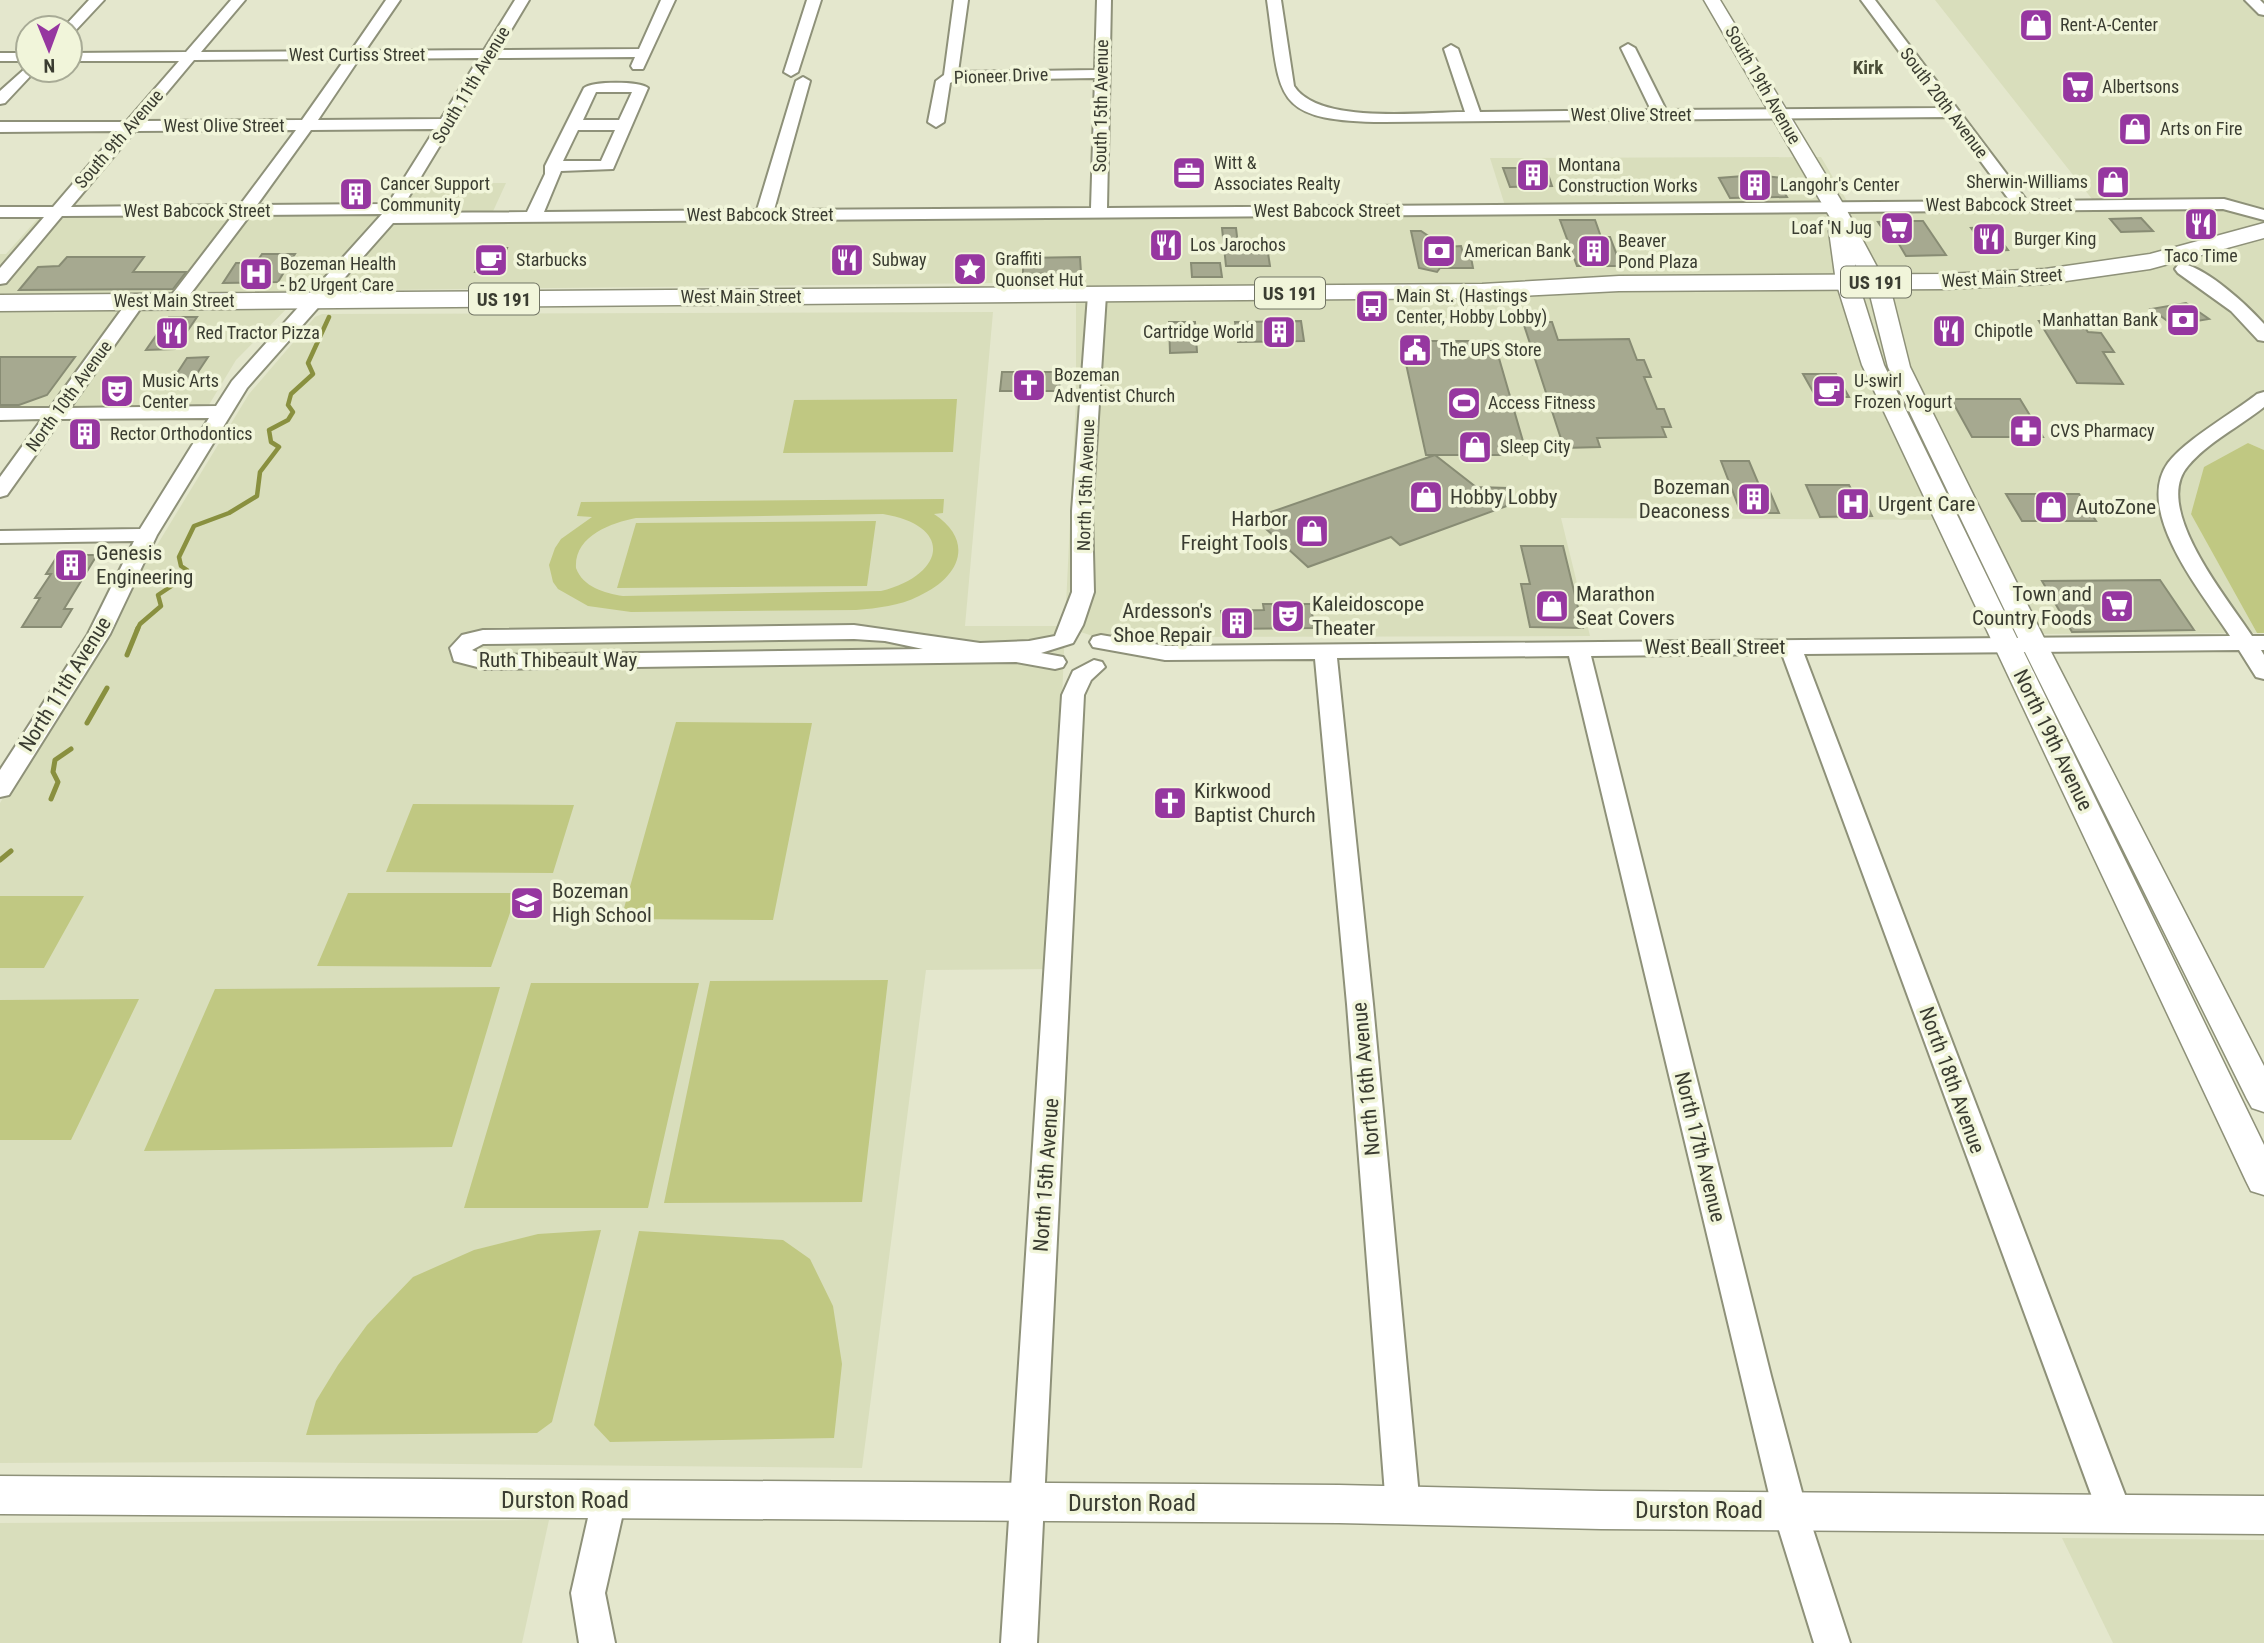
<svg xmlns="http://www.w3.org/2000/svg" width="2264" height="1643" font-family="'Roboto Condensed',sans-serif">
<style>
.built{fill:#d9debc}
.green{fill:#c0c882;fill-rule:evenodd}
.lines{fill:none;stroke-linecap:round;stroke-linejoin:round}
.stream-far1{stroke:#89903f;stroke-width:4.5}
.stream{stroke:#89903f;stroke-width:5}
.building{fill:#a6a990;stroke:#888c74;stroke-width:2}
.minor-casing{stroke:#8e9179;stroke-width:4}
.major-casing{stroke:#8e9179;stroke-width:3}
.highway-casing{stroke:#8e9179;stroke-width:3}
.minor{fill:#fff;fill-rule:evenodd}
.major{fill:#fff;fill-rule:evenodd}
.highway{fill:#fff;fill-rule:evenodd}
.labels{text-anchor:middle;stroke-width:7;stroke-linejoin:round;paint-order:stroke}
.far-poi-label{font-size:18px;fill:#3a3c31;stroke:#f1f5da;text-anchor:start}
.far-street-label{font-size:18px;fill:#3a3c31;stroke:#f1f5da}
.far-neighbourhood-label{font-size:19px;font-weight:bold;fill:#4b4e38;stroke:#f1f5da}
.shield{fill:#f1f5da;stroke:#717464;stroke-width:2}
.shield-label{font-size:19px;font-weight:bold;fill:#3a3c31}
.poi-label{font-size:21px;fill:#3a3c31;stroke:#f1f5da;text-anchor:start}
.street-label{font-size:21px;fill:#3a3c31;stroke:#f1f5da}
.near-street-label{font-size:24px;fill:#3a3c31;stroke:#f1f5da}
</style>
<rect width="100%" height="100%" fill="#e4e7cd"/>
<path class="built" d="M1935 0H2264V450L2248 443 2191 513 2257 633 2012 634 1960 520 1561 518 1590 636 1096 637 1065 627 1051 969 926 970 862 1468 265 1462 0 1463V803L249 394 315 317 322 314 993 312 965 626H1065L1076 398V282L304 291 236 360 204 413 0 414V254H6L41 215 374 214 386 202 398 183H506L489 220 1507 212 1490 158 1821 157 1847 201 2092 199Z
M549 1520 522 1643H0V1523Z
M2062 1538 2264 1540V1643H2113Z"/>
<path class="green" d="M957 399 953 452 783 453 794 400Z
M2248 443 2264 450V633H2257L2191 514 2204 467Z
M944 499 943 513 934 514C976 542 959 578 919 596 899 606 878 608 856 610L631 612 588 606 558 589 553 582 549 565 555 548 561 539 592 517 577 516 581 502ZM883 514C955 526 945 575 881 591L623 596C604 593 583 587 576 568 574 536 611 523 636 518Z
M876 521 867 586 617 588 636 523Z
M676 722 812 723 773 920 621 919Z
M413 804 574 805 553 873 386 872Z
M348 893H517L491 967 317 966Z
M0 896H84L44 968H0Z
M888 980 862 1202 664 1203 710 981Z
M531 983H699L648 1208H464Z
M500 987 452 1147 144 1151 215 989Z
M139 999 71 1140H0V1000Z
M601 1230 552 1422 537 1433 306 1435 316 1401 338 1365 367 1325 413 1277 474 1250 538 1234Z
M639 1231 783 1240 810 1259 833 1306 842 1364 834 1438 610 1442 594 1425Z"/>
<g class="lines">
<path class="stream-far1" d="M137 630 140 624 161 606 158 595 188 575 187 570 181 566 179 557 194 526 229 513 257 496 260 472 279 447 271 442 269 430 288 420 293 412 288 405 291 394 313 374 308 363 329 317"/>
<path class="stream" d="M127 655 138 628
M87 723 107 688
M51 799 58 782 53 772 55 760 71 749
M0 860 11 851"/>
</g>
<path class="building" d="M1503 168H1546L1552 186 1510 187Z
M1176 169H1196L1197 184H1176Z
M1757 175 1783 178 1791 192H1784L1787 197 1730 198 1719 178Z
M2141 218 2153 231 2121 232 2110 219Z
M1560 220H1595L1601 237H1610L1621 266H1577Z
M1908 221H1923L1946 255 1906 256 1893 234H1886L1878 222Z
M1991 227 2008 250 1988 251 1971 228Z
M1222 228H1236L1239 253H1268L1270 266H1226Z
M1411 231H1421L1445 247 1461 246 1463 253 1470 252 1473 268H1440L1437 272 1419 268Z
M1155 235 1176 236 1177 255H1155Z
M486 248H507L496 272H475Z
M262 254H295L278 282 223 283 236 263H256Z
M835 254H854L852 270H832Z
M67 257H144L133 272H186L173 289 19 290 38 267 59 266Z
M1080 257 1081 273 1023 274V258Z
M1191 263H1220L1222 277H1192Z
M2186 303 2209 319 2173 325 2151 309Z
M169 317H197L175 349 146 350Z
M1301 321 1304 341 1238 342 1235 322Z
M2039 321 2081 322 2088 332 2101 333 2114 352H2103L2123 384 2077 383Z
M1169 322H1195L1197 352 1170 353Z
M1523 322H1552L1558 340 1629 339 1637 360H1644L1651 377H1644L1657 409H1664L1671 427H1662L1666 437 1597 438 1600 447 1564 448Z
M1401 341H1494L1527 455H1435L1476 487 1508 488 1512 504 1400 545 1391 537 1308 567 1254 518 1435 455H1426Z
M0 357H75L47 395 19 405H0Z
M208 357 192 381H172L187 358Z
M1002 372H1054L1053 378H1060L1059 391H1000Z
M1803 374H1836L1849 397H1816Z
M1951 399H2020L2043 437H1972Z
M1721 461H1749L1759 485H1767L1779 513H1741Z
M1806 485H1849L1852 491H1860L1872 516 1820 517Z
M2006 494H2079L2096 521H2022Z
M1521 546H1563L1583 628 1530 627 1521 584H1530Z
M58 555H97L64 609H72L61 627H22L40 598H35L51 574H46Z
M2160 580 2194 630 2072 632 2042 581Z
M1263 604H1311L1314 628 1222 629 1221 611 1264 610Z"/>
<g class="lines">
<g class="minor-casing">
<path id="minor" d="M89 0H104L75 31 70 32V28H63Z
M231 0H245L201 52 351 51 386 0H400L365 51 484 50 515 0H529L499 50 639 49 661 0H675L643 69H633L631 66 635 57 493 58 399 213 527 212 545 174V166L584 88C592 81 640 81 648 88L613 169 561 171 544 212 757 210 796 81 803 77 810 81 774 210 1091 208 1095 78 956 80 950 83 944 122 936 127 928 122 936 81 944 75 954 0H968L958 72 1095 70 1097 0H1111L1107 208 2010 201 1948 117 1384 122C1270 121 1281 98 1267 0H1281L1294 86C1319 125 1423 112 1465 112L1444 49 1451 45 1458 49 1480 112 1651 110 1621 48 1628 44 1635 48 1666 110 1941 108 1861 0H1875L2027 201 2224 199 2264 210V220L2223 209 393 223 247 388 157 535 110 634 9 795 0 797V770L88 634 134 541 0 543V531L140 529 209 418 61 419 7 495 0 497V477L42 419 0 420V408H50L130 298 136 297 145 302 70 408 216 406 232 381 382 214 250 215 182 305 176 306 167 301 233 215 62 216 6 283 0 284V268L44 217H0V207H53L118 131 0 132V122H126L179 61H70V53L186 52ZM479 58 441 119 318 120 359 59ZM345 59 302 120 143 121 194 60ZM596 92H632L619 120H583ZM435 129 388 204 257 205 311 130ZM296 130 240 205 71 207 135 131ZM578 130H615L601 161H563Z
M807 0H821L798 72 791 76 784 72Z
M2245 0H2260L2264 4V15L2259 14Z
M0 53H28V61H0Z
M28 66V70H36L5 103 0 104V91Z
M2184 264C2209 270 2247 305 2264 324V341L2258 340 2231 311 2178 273 2175 269 2178 265Z
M1097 290 1106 295 1092 511 1094 592 1083 625 1073 643 1041 653 1063 657 1066 662 1063 667 1055 669 1016 662 485 669 454 661 450 648 462 635 483 630 854 625 980 643 1029 641 1055 636 1072 592V511L1088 295ZM854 639 885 641 923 649 485 655 472 650 483 644Z
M2264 392V407C2239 427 2208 442 2188 466 2151 508 2229 600 2252 636H2264V650H2261L2264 655V679L2256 677 2239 650 1804 654 2132 1513 2127 1524 2115 1529 2103 1524 2098 1513 1782 654 1591 656 1771 1376 1807 1511 1850 1643H1814L1773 1511 1569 656 1337 658 1373 1004 1420 1507 1415 1518 1403 1523 1391 1518 1386 1507 1347 1004 1315 659 1165 660 1093 647 1090 642 1093 637 1101 635 1166 646 2230 636C2204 595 2133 512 2168 463 2185 440 2233 413 2257 394Z
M1094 660 1102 662 1105 667 1091 680 1084 695 1037 1643H1001L1062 695 1073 671Z
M609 1484 621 1489 626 1500 605 1593 615 1643H579L571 1593 592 1500 597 1489Z"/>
</g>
<g class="major-casing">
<path id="major" d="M1704 0H1720L1845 207 1892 295 1910 367 2048 646 2264 1066V1112L2252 1108 2247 1099 2022 646 1888 367 1870 295 1855 264 1858 282 1884 365 2264 1145V1195L2251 1191 2246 1181 1862 365 1836 282 1829 231 1835 226Z
M0 1476 1339 1485 1601 1491 2264 1496V1534L1601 1529 1339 1523 0 1514Z"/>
</g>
<g class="highway-casing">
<path id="highway" d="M2264 223V238L2150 269 2045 284 1946 289 1619 291 1482 298 0 311V295L1482 284 1619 276 1946 274 2045 269 2150 254Z"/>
</g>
<use href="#minor" class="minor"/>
<use href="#major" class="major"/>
<use href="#highway" class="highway"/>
</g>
<defs>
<g id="shop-square" transform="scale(1.75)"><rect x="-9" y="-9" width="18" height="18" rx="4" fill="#9637a0" stroke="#f1f5da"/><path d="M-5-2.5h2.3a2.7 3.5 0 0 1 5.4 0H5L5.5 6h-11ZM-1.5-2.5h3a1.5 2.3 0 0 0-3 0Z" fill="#fff"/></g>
<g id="supermarket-square" transform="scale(1.75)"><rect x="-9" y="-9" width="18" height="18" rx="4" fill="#9637a0" stroke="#f1f5da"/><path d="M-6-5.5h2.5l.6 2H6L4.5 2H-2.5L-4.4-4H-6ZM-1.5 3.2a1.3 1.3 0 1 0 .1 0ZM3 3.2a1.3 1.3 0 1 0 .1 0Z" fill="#fff"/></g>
<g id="office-square" transform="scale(1.75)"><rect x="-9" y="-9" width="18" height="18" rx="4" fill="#9637a0" stroke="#f1f5da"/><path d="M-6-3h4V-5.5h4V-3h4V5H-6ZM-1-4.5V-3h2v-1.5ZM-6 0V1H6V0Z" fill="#fff"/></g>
<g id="building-square" transform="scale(1.75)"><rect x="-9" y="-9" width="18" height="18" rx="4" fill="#9637a0" stroke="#f1f5da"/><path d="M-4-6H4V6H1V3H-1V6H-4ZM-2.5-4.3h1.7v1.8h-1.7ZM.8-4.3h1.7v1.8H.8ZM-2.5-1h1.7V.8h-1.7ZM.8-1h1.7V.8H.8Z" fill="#fff"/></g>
<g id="restaurant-square" transform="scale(1.75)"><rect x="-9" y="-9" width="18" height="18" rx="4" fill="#9637a0" stroke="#f1f5da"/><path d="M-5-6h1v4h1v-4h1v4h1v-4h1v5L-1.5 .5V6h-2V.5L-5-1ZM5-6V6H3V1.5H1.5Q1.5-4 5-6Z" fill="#fff"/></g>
<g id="bank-square" transform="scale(1.75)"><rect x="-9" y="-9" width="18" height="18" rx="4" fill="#9637a0" stroke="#f1f5da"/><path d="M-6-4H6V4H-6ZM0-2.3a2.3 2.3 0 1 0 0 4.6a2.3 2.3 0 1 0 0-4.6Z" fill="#fff"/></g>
<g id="cafe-square" transform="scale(1.75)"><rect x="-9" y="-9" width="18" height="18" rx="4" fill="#9637a0" stroke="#f1f5da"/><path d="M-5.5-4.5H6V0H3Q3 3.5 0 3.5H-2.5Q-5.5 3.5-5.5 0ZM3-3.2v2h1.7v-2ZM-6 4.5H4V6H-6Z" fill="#fff"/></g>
<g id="sight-square" transform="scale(1.75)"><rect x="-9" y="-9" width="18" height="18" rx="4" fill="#9637a0" stroke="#f1f5da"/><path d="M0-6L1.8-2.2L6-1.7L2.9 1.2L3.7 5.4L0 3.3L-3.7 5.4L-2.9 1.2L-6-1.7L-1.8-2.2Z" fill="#fff"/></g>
<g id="hospital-square" transform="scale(1.75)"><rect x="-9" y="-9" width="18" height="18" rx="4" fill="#9637a0" stroke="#f1f5da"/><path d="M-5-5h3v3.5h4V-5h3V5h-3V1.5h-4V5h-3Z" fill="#fff"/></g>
<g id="bus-square" transform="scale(1.75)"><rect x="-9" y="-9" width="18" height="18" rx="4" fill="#9637a0" stroke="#f1f5da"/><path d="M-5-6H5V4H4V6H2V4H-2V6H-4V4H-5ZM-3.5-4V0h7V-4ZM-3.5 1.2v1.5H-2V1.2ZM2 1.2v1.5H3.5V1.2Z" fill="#fff"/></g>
<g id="civic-square" transform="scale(1.75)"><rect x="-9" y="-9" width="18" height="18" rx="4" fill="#9637a0" stroke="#f1f5da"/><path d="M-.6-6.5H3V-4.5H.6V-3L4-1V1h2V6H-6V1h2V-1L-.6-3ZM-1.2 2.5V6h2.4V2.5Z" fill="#fff"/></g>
<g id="church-square" transform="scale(1.75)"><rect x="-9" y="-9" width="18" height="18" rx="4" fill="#9637a0" stroke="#f1f5da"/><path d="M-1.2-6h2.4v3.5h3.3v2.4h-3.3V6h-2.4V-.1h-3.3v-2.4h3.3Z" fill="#fff"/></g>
<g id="theatre-square" transform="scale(1.75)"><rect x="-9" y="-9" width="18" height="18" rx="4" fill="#9637a0" stroke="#f1f5da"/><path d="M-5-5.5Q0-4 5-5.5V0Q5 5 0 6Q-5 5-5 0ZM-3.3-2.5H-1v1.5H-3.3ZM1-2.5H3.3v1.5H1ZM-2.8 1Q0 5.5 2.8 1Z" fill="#fff"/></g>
<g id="stadium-square" transform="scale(1.75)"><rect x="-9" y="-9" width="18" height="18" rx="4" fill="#9637a0" stroke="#f1f5da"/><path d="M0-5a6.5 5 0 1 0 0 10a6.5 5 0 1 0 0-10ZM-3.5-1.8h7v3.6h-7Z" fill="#fff"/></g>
<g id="pharmacy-square" transform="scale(1.75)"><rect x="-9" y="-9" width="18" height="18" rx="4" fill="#9637a0" stroke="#f1f5da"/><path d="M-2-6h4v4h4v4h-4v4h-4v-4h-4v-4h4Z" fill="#fff"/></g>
<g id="school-square" transform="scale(1.75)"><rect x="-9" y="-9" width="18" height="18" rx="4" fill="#9637a0" stroke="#f1f5da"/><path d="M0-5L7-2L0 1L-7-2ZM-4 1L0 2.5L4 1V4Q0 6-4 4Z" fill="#fff"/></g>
</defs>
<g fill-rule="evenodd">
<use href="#shop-square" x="2036" y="25"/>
<use href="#supermarket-square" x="2078" y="87"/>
<use href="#shop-square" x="2135" y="129"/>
<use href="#office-square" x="1189" y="173"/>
<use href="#building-square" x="1533" y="175"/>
<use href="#shop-square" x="2113" y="182"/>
<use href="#building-square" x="1755" y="185"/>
<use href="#building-square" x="356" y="194"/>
<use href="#restaurant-square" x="2201" y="224"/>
<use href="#supermarket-square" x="1897" y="228"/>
<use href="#restaurant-square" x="1989" y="239"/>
<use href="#restaurant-square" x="1166" y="245"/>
<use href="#bank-square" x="1439" y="251"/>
<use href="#building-square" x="1594" y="251"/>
<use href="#cafe-square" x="491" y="260"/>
<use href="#restaurant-square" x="847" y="260"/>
<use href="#sight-square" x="970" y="269"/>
<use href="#hospital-square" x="256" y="274"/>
<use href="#bus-square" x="1372" y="306"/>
<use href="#bank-square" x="2183" y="320"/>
<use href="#restaurant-square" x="1949" y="331"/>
<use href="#building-square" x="1279" y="332"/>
<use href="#restaurant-square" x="172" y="333"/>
<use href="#civic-square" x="1415" y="350"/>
<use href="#church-square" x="1029" y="385"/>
<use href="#theatre-square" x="117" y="391"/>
<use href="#cafe-square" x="1829" y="391"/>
<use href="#stadium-square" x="1464" y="403"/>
<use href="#pharmacy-square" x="2026" y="431"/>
<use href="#building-square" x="85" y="434"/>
<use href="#shop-square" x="1475" y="447"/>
<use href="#shop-square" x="1426" y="497"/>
<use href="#building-square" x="1754" y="499"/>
<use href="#hospital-square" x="1853" y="504"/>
<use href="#shop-square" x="2051" y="507"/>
<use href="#shop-square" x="1312" y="531"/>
<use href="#building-square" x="71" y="565"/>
<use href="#shop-square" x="1552" y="606"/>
<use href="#supermarket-square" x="2117" y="606"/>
<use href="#theatre-square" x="1288" y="616"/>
<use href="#building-square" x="1237" y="623"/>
<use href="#church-square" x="1170" y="803"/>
<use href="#school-square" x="527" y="903"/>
</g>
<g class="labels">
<g class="far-poi-label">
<text x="2060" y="31">Rent-A-Center</text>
<text x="2102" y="93">Albertsons</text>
<text x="2160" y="135">Arts on Fire</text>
<text x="1214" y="169">Witt &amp;<tspan x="1214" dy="21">Associates Realty</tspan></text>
<text x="1558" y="171">Montana<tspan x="1558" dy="21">Construction Works</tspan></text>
<text x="2088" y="188" text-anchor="end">Sherwin-Williams</text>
<text x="380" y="190">Cancer Support<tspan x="380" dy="21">Community</tspan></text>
<text x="1780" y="191">Langohr's Center</text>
<text x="1872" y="234" text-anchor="end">Loaf 'N Jug</text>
<text x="2014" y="245">Burger King</text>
<text x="1618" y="247">Beaver<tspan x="1618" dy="21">Pond Plaza</tspan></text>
<text x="1190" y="251">Los Jarochos</text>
<text x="1464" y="257">American Bank</text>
<text x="2201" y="262" text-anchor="middle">Taco Time</text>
<text x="995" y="265">Graffiti<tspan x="995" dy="21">Quonset Hut</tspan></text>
<text x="516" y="266">Starbucks</text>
<text x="872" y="266">Subway</text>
<text x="280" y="270">Bozeman Health<tspan x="280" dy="21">- b2 Urgent Care</tspan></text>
<text x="1396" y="302">Main St. (Hastings<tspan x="1396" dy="21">Center, Hobby Lobby)</tspan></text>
<text x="2158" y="326" text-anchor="end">Manhattan Bank</text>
<text x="1974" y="337">Chipotle</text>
<text x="1254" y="338" text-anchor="end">Cartridge World</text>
<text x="196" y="339">Red Tractor Pizza</text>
<text x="1440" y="356">The UPS Store</text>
<text x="1054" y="381">Bozeman<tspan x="1054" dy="21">Adventist Church</tspan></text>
<text x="142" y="387">Music Arts<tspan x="142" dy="21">Center</tspan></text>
<text x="1854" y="387">U-swirl<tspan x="1854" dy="21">Frozen Yogurt</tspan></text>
<text x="1488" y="409">Access Fitness</text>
<text x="2050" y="437">CVS Pharmacy</text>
<text x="110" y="440">Rector Orthodontics</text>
<text x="1500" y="453">Sleep City</text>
</g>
<g class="far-street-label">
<text x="357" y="61">West Curtiss Street</text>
<text transform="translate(1001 76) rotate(-2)" y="6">Pioneer Drive</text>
<text transform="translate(471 85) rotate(-59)" y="6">South 11th Avenue</text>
<text transform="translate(1763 85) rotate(60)" y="6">South 19th Avenue</text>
<text transform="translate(1944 103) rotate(53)" y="6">South 20th Avenue</text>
<text transform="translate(1101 106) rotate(-89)" y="6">South 15th Avenue</text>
<text x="1631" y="121">West Olive Street</text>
<text x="224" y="132">West Olive Street</text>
<text transform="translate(119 139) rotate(-49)" y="6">South 9th Avenue</text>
<text x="1999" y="211">West Babcock Street</text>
<text x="197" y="217">West Babcock Street</text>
<text x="1327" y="217">West Babcock Street</text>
<text x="760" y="221">West Babcock Street</text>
<text transform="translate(2002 278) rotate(-3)" y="6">West Main Street</text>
<text x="741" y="303">West Main Street</text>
<text x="174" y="307">West Main Street</text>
<text transform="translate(69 396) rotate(-54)" y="6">North 10th Avenue</text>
<text transform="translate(1086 485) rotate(-88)" y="6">North 15th Avenue</text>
</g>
<g class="far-neighbourhood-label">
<text x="1868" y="74">Kirk</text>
</g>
<g class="shield">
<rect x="1841" y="266.5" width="70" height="31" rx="5"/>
<rect x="1255" y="277.5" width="70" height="31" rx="5"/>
<rect x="469" y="283.5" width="70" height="31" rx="5"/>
</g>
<g class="shield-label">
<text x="1876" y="289">US 191</text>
<text x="1290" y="300">US 191</text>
<text x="504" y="306">US 191</text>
</g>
<g class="poi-label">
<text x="1730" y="494" text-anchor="end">Bozeman<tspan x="1730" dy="24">Deaconess</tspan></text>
<text x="1450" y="504">Hobby Lobby</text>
<text x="1878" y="511">Urgent Care</text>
<text x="2076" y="514">AutoZone</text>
<text x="1288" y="526" text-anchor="end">Harbor<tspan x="1288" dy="24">Freight Tools</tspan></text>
<text x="96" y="560">Genesis<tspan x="96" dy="24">Engineering</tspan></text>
<text x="1576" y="601">Marathon<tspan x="1576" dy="24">Seat Covers</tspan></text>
<text x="2092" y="601" text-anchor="end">Town and<tspan x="2092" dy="24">Country Foods</tspan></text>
<text x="1312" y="611">Kaleidoscope<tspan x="1312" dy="24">Theater</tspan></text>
<text x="1212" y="618" text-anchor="end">Ardesson's<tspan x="1212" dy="24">Shoe Repair</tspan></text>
<text x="1194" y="798">Kirkwood<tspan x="1194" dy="24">Baptist Church</tspan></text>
<text x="552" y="898">Bozeman<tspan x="552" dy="24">High School</tspan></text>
</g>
<g class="street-label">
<text x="1715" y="654">West Beall Street</text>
<text x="558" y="667">Ruth Thibeault Way</text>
<text transform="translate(65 684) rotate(-58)" y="7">North 11th Avenue</text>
<text transform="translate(2053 740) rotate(64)" y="7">North 19th Avenue</text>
<text transform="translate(1366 1079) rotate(-95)" y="7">North 16th Avenue</text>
<text transform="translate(1952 1080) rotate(70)" y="7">North 18th Avenue</text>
<text transform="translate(1700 1147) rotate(76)" y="7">North 17th Avenue</text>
<text transform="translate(1046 1175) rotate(-86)" y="7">North 15th Avenue</text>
</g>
<g class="near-street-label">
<text x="565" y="1508">Durston Road</text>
<text x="1132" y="1511">Durston Road</text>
<text x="1699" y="1518">Durston Road</text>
</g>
</g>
<g transform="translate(49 49) rotate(179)"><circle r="33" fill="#f1f5da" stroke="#a8ab96" stroke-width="2"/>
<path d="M0-5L12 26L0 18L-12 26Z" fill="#9637a0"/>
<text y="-10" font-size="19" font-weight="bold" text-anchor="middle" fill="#3a3c31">N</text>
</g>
</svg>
